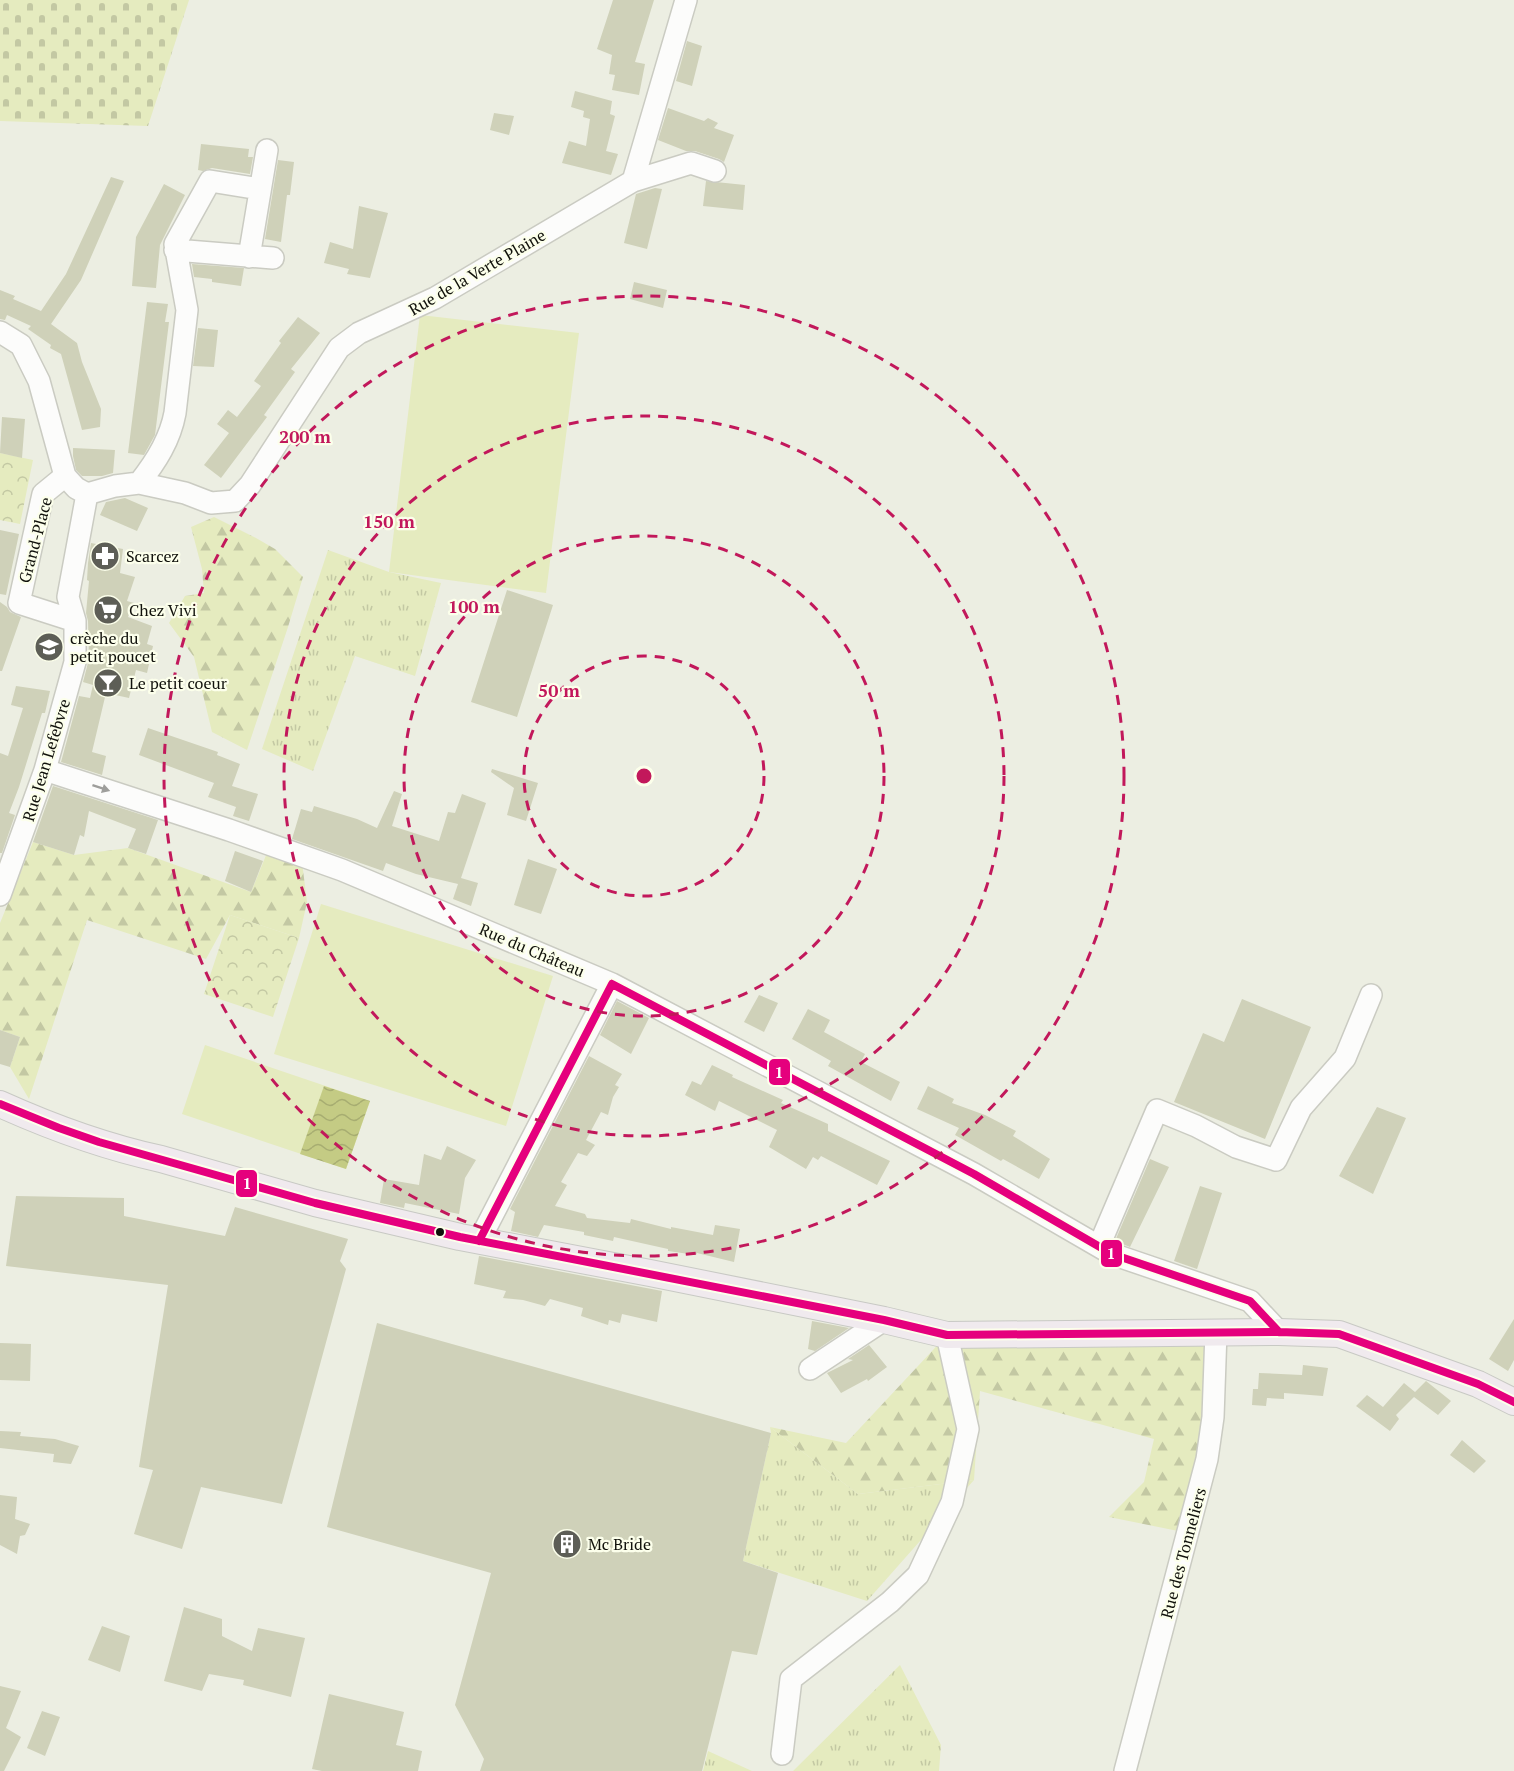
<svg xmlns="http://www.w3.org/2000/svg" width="1514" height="1771" font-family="'PT Serif',serif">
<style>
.grass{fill:url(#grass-tufts)}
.forest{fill:url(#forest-firs)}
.cemetery{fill:url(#cemetery-stones)}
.park{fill:url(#park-crowns)}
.pitch{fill:#e5ebbf}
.water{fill:url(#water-waves)}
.building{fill:#cfd1b9}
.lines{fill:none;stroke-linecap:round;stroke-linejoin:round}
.minor-casing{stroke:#cacbc2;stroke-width:24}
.major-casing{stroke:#c8c9c4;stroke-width:28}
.minor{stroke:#fcfcfb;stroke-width:21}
.major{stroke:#f0eaee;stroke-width:26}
.bus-1-casing{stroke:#fcffeb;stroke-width:12}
.bus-1{stroke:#e5007d;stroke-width:8}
.oneway{fill:#9e9e9b}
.ring{fill:none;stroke:#c2185b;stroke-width:3;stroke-dasharray:10 8}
.bus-dot{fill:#10110b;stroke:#fcffeb;stroke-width:2}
.labels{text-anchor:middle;stroke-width:4.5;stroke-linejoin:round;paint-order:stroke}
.street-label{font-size:16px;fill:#10110b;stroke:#fcffeb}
.poi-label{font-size:16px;fill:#10110b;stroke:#fcffeb;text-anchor:start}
.centre{fill:#c2185b;stroke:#fcffeb;stroke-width:3}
.ring-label{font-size:18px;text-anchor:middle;font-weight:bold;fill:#c2185b;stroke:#fcffeb;stroke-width:4.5;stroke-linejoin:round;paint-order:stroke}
.line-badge{stroke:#fcffeb;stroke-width:2}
.badge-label{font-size:16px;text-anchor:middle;font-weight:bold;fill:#fff}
</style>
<defs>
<pattern id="grass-tufts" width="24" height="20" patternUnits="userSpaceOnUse" patternTransform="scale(1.5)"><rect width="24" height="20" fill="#e5ebbf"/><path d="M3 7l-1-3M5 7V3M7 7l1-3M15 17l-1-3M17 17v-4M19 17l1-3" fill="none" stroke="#c3c8a3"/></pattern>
<pattern id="forest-firs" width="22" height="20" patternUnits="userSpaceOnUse" patternTransform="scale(1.5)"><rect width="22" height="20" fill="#e5ebbf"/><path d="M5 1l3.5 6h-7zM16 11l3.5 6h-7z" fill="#c3c8a3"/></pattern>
<pattern id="cemetery-stones" width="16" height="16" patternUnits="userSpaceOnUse" patternTransform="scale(1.5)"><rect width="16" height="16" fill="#e5ebbf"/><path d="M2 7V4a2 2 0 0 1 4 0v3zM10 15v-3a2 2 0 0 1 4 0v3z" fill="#c3c8a3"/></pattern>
<pattern id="park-crowns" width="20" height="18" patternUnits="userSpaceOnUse" patternTransform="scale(1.5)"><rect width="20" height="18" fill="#e5ebbf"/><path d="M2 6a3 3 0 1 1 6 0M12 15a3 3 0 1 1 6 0" fill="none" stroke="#c3c8a3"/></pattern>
<pattern id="water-waves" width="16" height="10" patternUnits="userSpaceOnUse" patternTransform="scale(1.5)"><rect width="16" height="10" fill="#c4cb84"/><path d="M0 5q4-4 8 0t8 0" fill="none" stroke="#a7ad71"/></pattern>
</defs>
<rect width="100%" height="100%" fill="#eceee2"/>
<path class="grass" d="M328 550 389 572 441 583 415 676 355 656 313 771 262 749Z
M770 1427 858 1494 974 1480 867 1601 743 1561 771 1433Z
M900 1665 941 1745 939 1771H793Z
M708 1751 752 1771H703Z"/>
<path class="forest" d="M214 517 256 538 275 549 303 577 288 627 247 750 212 732 194 657 169 623 185 596 204 593 202 569 191 527Z
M33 842 74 855 128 848 251 892 269 848 302 862 307 902 299 938 230 915 206 959 87 920 29 1099 10 1067 20 1037 0 1030V923Z
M1216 1332 1188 1533 1109 1517 1144 1482 1154 1439 980 1391 974 1480 858 1494 770 1427 846 1443 947 1335Z"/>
<path class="cemetery" d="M0 0H189L148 126 0 121Z"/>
<path class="park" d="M0 453 33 460 20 524 0 520Z
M230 915 299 938 273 1017 204 994Z"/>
<path class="pitch" d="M420 315 579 333 546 593 389 572Z
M321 904 553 976 506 1126 274 1054Z
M205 1045 370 1101 346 1169 182 1114Z"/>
<path class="water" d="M324 1086 370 1101 346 1169 300 1154Z"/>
<path class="building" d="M613 0H654L635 62 645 64 639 95 612 90 615 75 609 74 612 55 597 49Z
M687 41 702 46 692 86 676 81Z
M575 91 612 101 610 114 615 116 606 151 618 154 611 175 562 163 569 141 586 146 590 119 583 117 584 111 571 107Z
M668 108 704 121 708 118 718 123 714 128 734 135 724 162 719 159 695 151H686L658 140Z
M494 113 514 116 509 135 490 130Z
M201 144 249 149 248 157H253L250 174 212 168 203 171 198 170Z
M278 160 294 162 290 195H287L281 242 265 239Z
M111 177 124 181 81 280 51 324 77 343 82 362 101 409 100 427 82 430 61 354 50 348 51 345 28 329 31 326 7 315 5 320 0 319V290L15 296 13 299 41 311 66 274Z
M706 181 745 185 743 210 703 206Z
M164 184 185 195 160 245 156 288 132 286 136 237Z
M655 188 662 189 647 249 624 243 636 194Z
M359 206 388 213 370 278 347 274 349 269 324 263 330 242 353 249Z
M192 264 244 268 241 286 212 282V279L194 277Z
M634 282 667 290 663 308 630 299Z
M147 302 168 304 165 322H169L155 435 144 455 128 453Z
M298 317 320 333 291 369 295 372 264 415 267 417 221 478 204 465 229 433 217 424 228 410 237 417 261 386 254 381 281 343 279 341Z
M198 328 218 330 214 367 193 366Z
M2 417 25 419 22 458 0 453Z
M73 448 115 450 113 473 102 476H82L76 470 73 456Z
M125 498 148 508 137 531 100 515 106 502Z
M0 530 19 534 6 595 0 594Z
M91 543 123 549 120 573 135 577 127 601 134 603 128 617 152 626 147 644 153 646 147 673 136 670 129 698 106 693 92 752 106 756 102 775 61 762 79 696 90 698 93 685 83 682 89 659 88 621 86 613 89 581 87 580 88 563Z
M507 590 553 605 517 717 471 702Z
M0 602 7 607 10 612 21 617 2 671H0Z
M16 686 50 691 45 713H42L19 787 9 813 15 815 2 853H0V753L8 756 23 708 11 705Z
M148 728 218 752 217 755 240 764 232 786 258 794 249 821 233 816 236 807 208 797 214 783 139 755Z
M492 769 538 783 526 821 507 815 514 788 491 772Z
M53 786 158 820 146 854 128 848 136 829 89 811 84 837 80 835 74 855 33 842Z
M394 791 402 794 392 826 439 841 448 812 455 813 462 794 486 803 461 878 478 883 471 906 453 899 458 884 416 874 386 863 383 871 292 839 301 809 312 812 314 806 357 819 377 828Z
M235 851 263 861 251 892 225 881Z
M528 859 557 869 541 914 514 905Z
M759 995 778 1003 764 1032 744 1022Z
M1242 999 1311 1027 1265 1139 1174 1102 1203 1033 1224 1042Z
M617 1001 649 1018 631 1054 600 1035Z
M808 1009 830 1020 824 1032 865 1054 861 1062 900 1082 891 1101 828 1066 831 1061 792 1039Z
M0 1030 20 1037 10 1067 0 1064Z
M589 1056 622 1074 615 1085 619 1087 613 1097 608 1115 601 1112 586 1140 595 1145 587 1156 578 1153 561 1182 567 1185 555 1206 585 1214 587 1218 630 1223 631 1219 671 1229V1227L713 1235 715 1225 740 1229 734 1262 697 1253 696 1255 668 1251V1249L614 1237 613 1241 584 1235V1232L544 1225 538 1237 511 1231 515 1212 510 1209Z
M712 1065 733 1075 732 1077 783 1100 781 1103 828 1124V1131L890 1161 877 1185 821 1156 818 1160 813 1157 806 1169 769 1147 777 1130 719 1101 715 1111 685 1095 692 1081 701 1085Z
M928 1086 954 1099 952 1103 985 1115 1016 1131 1013 1136 1050 1159 1039 1179 1003 1159 1001 1161 955 1135 959 1128 917 1109Z
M1377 1107 1406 1118 1373 1194 1339 1176Z
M447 1146 476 1160 465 1178 459 1214 405 1203 404 1208 380 1203 384 1179 419 1185 424 1154 441 1160Z
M1150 1159 1169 1167 1130 1247 1115 1241Z
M1200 1186 1222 1193 1197 1269 1174 1261Z
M16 1196 124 1198V1216L225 1236 235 1207 348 1239 340 1261 346 1269 282 1504 201 1487 182 1549 134 1534 153 1470 139 1467 168 1285 6 1266Z
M479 1256 662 1291 657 1322 622 1314 620 1323 609 1320 608 1325 581 1316 583 1308 550 1299 545 1306 523 1300 503 1298 506 1291 474 1284Z
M1514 1319V1360L1508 1371 1489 1359Z
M812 1321 849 1328 815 1351 808 1349Z
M377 1323 771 1433 743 1561 778 1573 757 1655 732 1651 702 1771H480L484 1759 455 1705 491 1573 327 1527Z
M0 1343 31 1344 30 1381 0 1380Z
M869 1345 887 1367 868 1381 867 1379 841 1393 827 1373 853 1360 848 1359Z
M1303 1365 1328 1368 1323 1396 1284 1393V1399L1267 1398 1266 1406 1252 1405 1253 1389H1258L1259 1373 1302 1375Z
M1426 1381 1451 1401 1438 1415 1414 1397 1396 1415 1399 1419 1390 1431 1356 1406 1367 1395 1383 1407 1404 1383 1415 1392Z
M0 1431 21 1432 20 1436 55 1439 79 1446 71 1464 53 1462 54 1454 0 1448Z
M1462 1440 1486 1461 1474 1473 1450 1455Z
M0 1495 17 1497 15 1519 30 1524 25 1535 20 1536 17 1554 0 1545Z
M184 1607 222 1619V1636L252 1651 258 1628 305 1638 291 1697 243 1685 244 1680 209 1674 202 1691 164 1681Z
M102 1626 130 1636 120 1672 88 1660Z
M0 1686 21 1691 6 1728 21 1737 4 1771H0Z
M329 1694 404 1712 396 1745 422 1751 418 1771H322L312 1769Z
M42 1711 60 1717 45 1756 27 1748Z"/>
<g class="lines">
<g class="minor-casing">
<path id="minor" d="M633 181 691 163 715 171
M175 250 273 258
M249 257 267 150
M0 332 21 345 39 381 65 476 76 488 87 494 115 486 139 483 185 493 211 503 235 501 250 485 339 348 359 333 435 298 633 181 686 0
M65 476 43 494 19 603 75 621
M139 483C156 462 170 440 175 413L187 310 175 244 210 181 260 189
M45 770 229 830 342 870 612 984 974 1174 1112 1254 1250 1301 1279 1332
M0 895 45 770 75 662V621L68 597 87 494
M479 1241 612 984
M1099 1246 1157 1110 1196 1126 1236 1147 1276 1160 1301 1108 1345 1058 1371 995
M810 1369 884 1320
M782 1754 791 1679 890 1602 918 1575 952 1502 968 1429 947 1335
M1125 1771 1207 1459 1213 1417 1216 1332"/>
</g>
<g class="major-casing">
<path id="major" d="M0 1104C51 1127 106 1147 161 1159L315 1203 460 1237 650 1273 884 1320 947 1335 1279 1332 1339 1334 1478 1384 1514 1402"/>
</g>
<use href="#minor" class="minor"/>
<use href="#major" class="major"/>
<g class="bus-1-casing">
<path id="bus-1" d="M612 984 974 1174 1112 1254 1250 1301 1279 1332
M0 1104 59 1128 99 1142 315 1203 460 1237 884 1320 947 1335 1279 1332 1339 1334 1478 1384 1514 1402
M479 1241 612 984"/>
</g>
<use href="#bus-1" class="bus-1"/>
</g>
<defs><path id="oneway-solid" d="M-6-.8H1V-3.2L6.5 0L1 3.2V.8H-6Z" transform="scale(1.5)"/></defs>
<use class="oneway" href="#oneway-solid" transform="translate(101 788) rotate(18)"/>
<g class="ring">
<circle cx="644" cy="776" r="120"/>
<circle cx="644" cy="776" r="240"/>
<circle cx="644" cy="776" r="360"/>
<circle cx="644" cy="776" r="480"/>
</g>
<defs>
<g id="pharmacy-disc" transform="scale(1.5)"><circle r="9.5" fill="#5d5e56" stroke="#fcffeb"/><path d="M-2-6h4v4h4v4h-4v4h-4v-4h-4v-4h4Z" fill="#fff"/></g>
<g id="supermarket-disc" transform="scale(1.5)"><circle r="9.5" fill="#5d5e56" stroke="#fcffeb"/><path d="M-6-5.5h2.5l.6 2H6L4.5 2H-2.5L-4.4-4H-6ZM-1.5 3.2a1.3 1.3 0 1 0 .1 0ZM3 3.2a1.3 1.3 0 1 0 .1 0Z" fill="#fff"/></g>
<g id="school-disc" transform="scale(1.5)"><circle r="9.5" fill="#5d5e56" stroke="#fcffeb"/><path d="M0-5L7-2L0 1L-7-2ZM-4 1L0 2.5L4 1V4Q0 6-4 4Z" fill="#fff"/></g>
<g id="bar-disc" transform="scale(1.5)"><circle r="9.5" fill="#5d5e56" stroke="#fcffeb"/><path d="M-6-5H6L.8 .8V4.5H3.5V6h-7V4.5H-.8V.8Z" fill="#fff"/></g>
<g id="building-disc" transform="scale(1.5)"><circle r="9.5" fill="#5d5e56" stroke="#fcffeb"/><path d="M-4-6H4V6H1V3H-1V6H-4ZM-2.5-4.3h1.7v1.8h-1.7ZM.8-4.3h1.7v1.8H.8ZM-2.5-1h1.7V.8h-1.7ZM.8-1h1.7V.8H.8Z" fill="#fff"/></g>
</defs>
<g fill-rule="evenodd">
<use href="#pharmacy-disc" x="105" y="556"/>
<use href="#supermarket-disc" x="108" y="610"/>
<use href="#school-disc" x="49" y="647"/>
<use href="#bar-disc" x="108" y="683"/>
<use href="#building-disc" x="567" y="1544"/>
</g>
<circle class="bus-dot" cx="440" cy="1232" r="5"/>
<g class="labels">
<g class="street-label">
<text transform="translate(477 272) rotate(-30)" y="6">Rue de la Verte Plaine</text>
<text transform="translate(35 540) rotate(-75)" y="6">Grand-Place</text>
<text transform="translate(46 760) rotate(-73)" y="6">Rue Jean Lefebvre</text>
<text transform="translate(532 950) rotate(23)" y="6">Rue du Château</text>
<text transform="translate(1183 1553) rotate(-75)" y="6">Rue des Tonneliers</text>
</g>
<g class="poi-label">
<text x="126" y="562">Scarcez</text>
<text x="129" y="616">Chez Vivi</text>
<text x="70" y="644">crèche du<tspan x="70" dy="18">petit poucet</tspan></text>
<text x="129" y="689">Le petit coeur</text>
<text x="588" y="1550">Mc Bride</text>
</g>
</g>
<circle cx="644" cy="776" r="9" class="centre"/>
<g class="ring-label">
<text x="305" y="443">200 m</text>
<text x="389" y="528">150 m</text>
<text x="474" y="613">100 m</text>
<text x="559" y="697">50 m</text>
</g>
<g class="line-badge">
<rect x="768" y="1058" width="23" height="28" rx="6" fill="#e5007d"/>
<rect x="235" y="1169" width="23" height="29" rx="6" fill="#e5007d"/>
<rect x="1100" y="1239" width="23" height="29" rx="6" fill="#e5007d"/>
</g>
<g class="badge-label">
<text x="779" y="1078">1</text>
<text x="247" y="1189">1</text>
<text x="1111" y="1259">1</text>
</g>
</svg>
